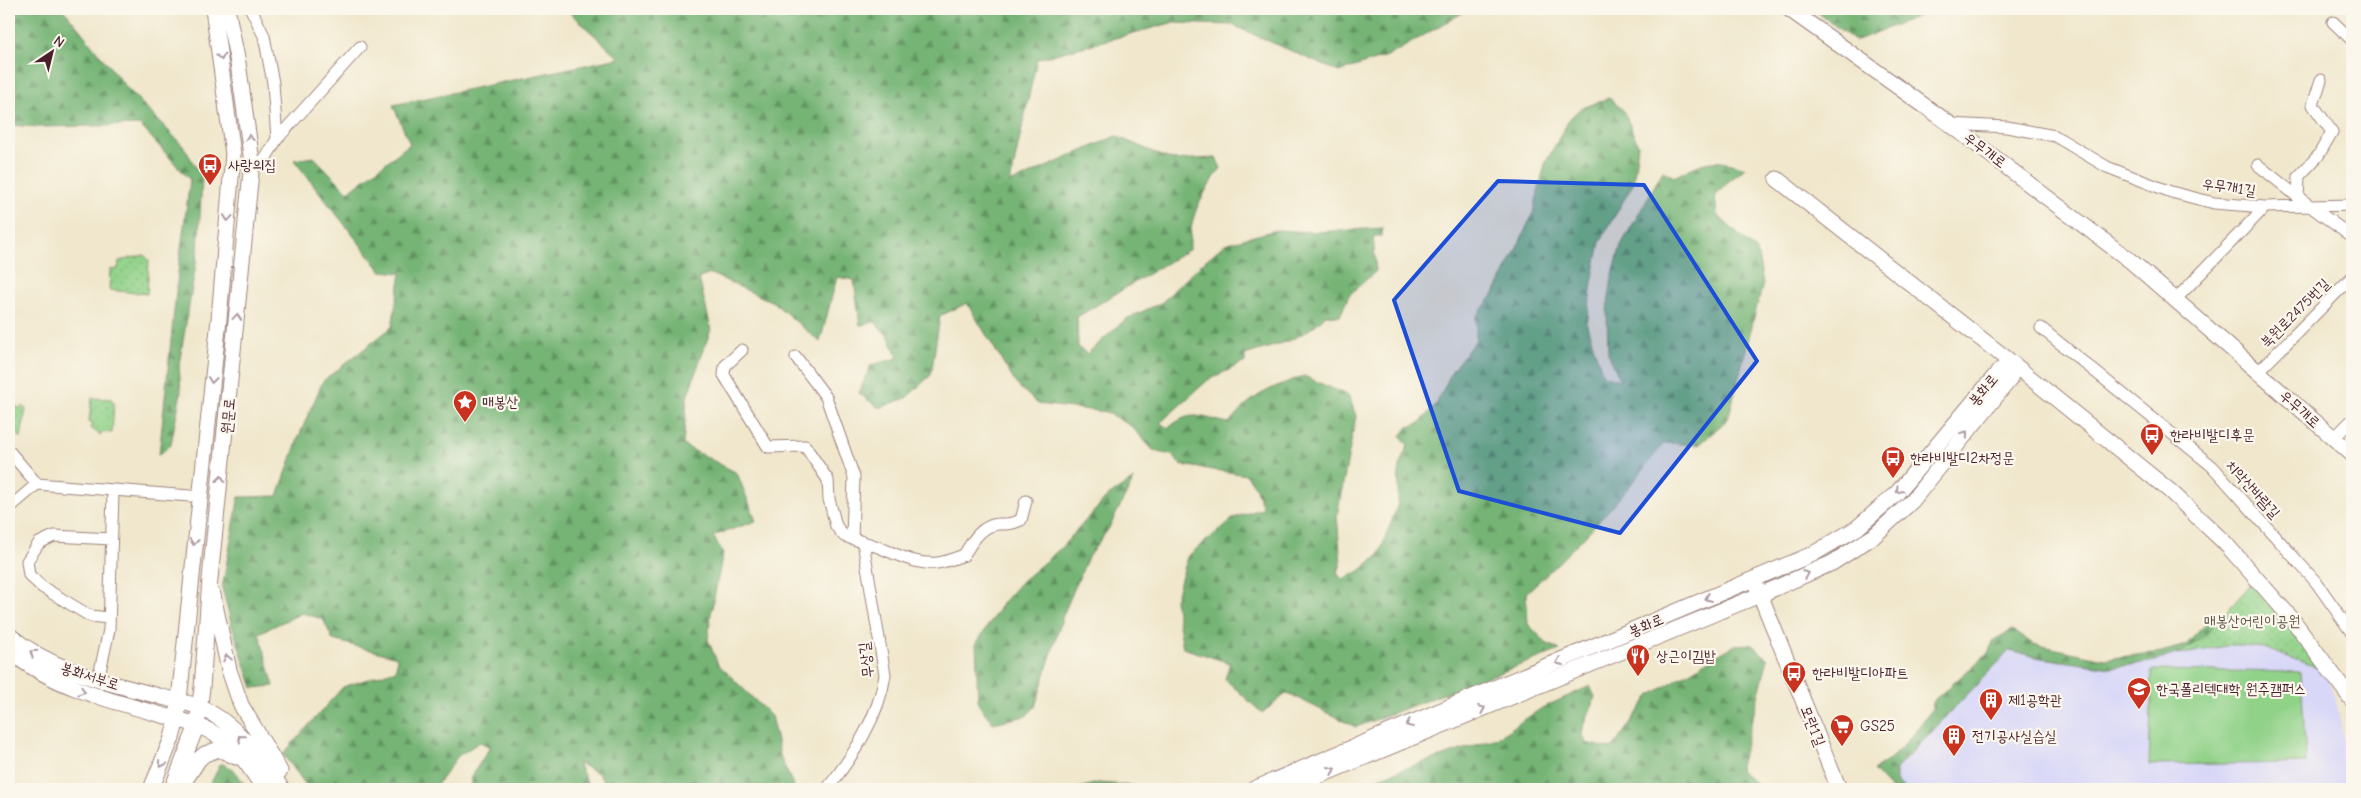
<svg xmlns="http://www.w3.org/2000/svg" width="2361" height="798" font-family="'Comic Neue','Poor Story',sans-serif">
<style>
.built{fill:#d8d7f8}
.forest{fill:url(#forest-firs);stroke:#5f6a50}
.park{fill:url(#park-dots);stroke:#6e785a}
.garden{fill:#91d289;stroke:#6e785a}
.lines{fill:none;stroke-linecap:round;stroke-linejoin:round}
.street-casing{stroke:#9d837c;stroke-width:13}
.secondary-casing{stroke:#9d837c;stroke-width:17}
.street{stroke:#fff;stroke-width:11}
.secondary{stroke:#fff;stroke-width:15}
.oneway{stroke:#ae9aa0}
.marked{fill:#1d4ed8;fill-opacity:0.2;stroke:#1d4ed8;stroke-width:4;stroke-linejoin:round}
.labels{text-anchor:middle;stroke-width:4.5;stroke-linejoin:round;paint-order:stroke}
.street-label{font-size:15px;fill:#4a1f2b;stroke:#fbf7ec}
.poi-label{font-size:15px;fill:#4a1f2b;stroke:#fbf7ec;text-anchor:start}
.park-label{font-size:15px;fill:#5f5547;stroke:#fbf7ec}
</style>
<defs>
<pattern id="forest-firs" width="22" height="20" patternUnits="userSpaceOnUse" patternTransform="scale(1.25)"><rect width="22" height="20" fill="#74b475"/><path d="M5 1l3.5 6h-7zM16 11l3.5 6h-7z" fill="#619260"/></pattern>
<pattern id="park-dots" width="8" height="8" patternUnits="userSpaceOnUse" patternTransform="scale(1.25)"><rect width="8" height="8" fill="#91d289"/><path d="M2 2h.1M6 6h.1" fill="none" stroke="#7fb476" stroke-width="1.8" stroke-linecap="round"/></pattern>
</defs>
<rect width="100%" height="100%" fill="#fbf7ec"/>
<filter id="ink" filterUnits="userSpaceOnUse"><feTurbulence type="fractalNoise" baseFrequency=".02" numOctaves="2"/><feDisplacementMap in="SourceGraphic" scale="10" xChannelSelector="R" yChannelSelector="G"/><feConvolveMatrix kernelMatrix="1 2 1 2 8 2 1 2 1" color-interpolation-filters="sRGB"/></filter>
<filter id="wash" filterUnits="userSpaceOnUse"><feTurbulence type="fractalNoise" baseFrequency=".0096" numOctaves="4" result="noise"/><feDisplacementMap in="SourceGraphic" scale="20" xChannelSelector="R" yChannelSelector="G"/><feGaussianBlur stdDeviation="1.12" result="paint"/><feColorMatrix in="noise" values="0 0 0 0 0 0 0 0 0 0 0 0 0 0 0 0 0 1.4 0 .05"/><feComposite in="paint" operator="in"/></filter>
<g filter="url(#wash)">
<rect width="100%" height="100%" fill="#f0e7cc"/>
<path class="built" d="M2010 635 2042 651 2104 665 2231 645 2264 648 2326 671 2335 695 2346 750 2344 761 2352 777V789H1896L1883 777Z"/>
<path class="forest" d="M9 9H63L126 87 184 147 202 178 198 252 179 365 181 392 171 444 159 455 179 264 190 180 140 125 40 127 9 125Z
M566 9H1469L1390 55 1339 72 1232 25 1171 23 1037 59 1010 183 1116 136 1172 160 1216 158 1221 168C1202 195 1189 214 1190 249L1077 317 1078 347 1087 354 1126 319 1161 303 1200 265 1225 244 1276 230 1314 232 1383 228 1382 236H1373L1376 271 1349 295 1340 316 1326 315C1300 342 1277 344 1245 355V362L1208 380 1160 423 1168 428C1193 408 1200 418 1229 423 1251 395 1270 388 1304 376L1349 396 1356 416 1337 516 1341 564 1337 574 1343 579 1358 572 1379 555 1398 504 1399 466 1408 445 1401 436 1408 427 1420 423 1437 403 1453 369 1476 340V317L1494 294 1516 250 1533 213 1545 164 1570 118 1580 109 1609 98 1624 111 1638 145 1633 184 1600 242 1592 282 1587 326 1603 375 1620 380 1608 353 1607 311 1612 278 1621 245 1663 171 1674 177C1705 161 1711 157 1746 168L1729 181 1715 196 1717 215 1757 251 1763 283 1728 419 1699 445 1664 443C1623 497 1577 547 1526 593L1528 624 1546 643 1560 650 1356 727 1287 693 1262 713 1225 679 1230 663 1183 648 1175 600 1188 556 1234 518 1263 508 1255 487 1247 475 1181 465 1172 455 1154 451 1131 426 1106 412 1038 404 1016 384 967 303 940 316 931 375 906 398 879 408 859 393 871 365 898 358 889 337 875 322 860 325 854 280 837 277 820 342 773 302 711 274 699 278 711 329 687 397 683 445 737 473 756 521 713 536 723 553 711 613 708 640 718 664 771 716 781 759 795 789H608L598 773 578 763 590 789H470L471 777 490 747 480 742 458 756 434 789H309L283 754 343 687 396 670 397 657 333 640 323 619 302 613 259 633 274 686 253 688 232 626 222 588 239 497 278 496 299 436 323 381 392 327 401 273 381 271 294 160 314 157 348 192 410 144 393 105 619 58Z
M1813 9H1936L1855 41Z
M1134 479 1109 528 1088 557 1063 615 1035 707 1026 716 993 723 978 704 976 644 1004 601 1022 581 1060 549 1108 496Z
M2214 615 2227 618 2208 644 2155 661 2111 668 2035 657 2010 650 1896 769V781L1906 789H1891L1873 770C1898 758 1914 731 1932 710V702L1988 653 1994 640 2012 630 2033 644 2104 659 2161 652 2186 645Z
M1751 644 1768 659 1739 770 1763 789H1344L1497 738 1542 708 1590 686 1595 697 1582 732 1586 743 1612 749 1649 696 1735 645Z
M221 763 235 771 248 789H208Z
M1098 783 1184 789H1075Z"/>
<path class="park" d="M144 255 149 260 147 294 109 290 110 270 118 269 119 261Z
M92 398 111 399 114 402 112 433 102 432 100 435 91 428 93 424 89 421Z
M17 406 20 409 23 406 26 409 21 438 9 424V412Z
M2253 582 2326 671 2264 648 2231 645 2177 655 2203 638Z"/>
<path class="garden" d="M2152 670 2301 672 2306 763 2149 765Z"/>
</g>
<g filter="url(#ink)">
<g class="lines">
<g class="street-casing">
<path id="street" d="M251 9 264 36 273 83 277 139 264 161 252 162
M2333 22 2352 40
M2321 80 2313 105 2332 132 2318 156 2299 176 2298 197 2352 237
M1950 124 2007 127 2055 136 2107 167 2171 192 2214 203 2265 207 2352 205
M277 139 360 47
M2258 165 2298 197
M2175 300 2265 207
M2041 328 2212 466 2316 582 2352 633
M742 350 725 366 724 375 768 447 805 446 828 480 829 499 836 526 844 536 863 542 885 675C879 717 853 756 827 789
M796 357 826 397 854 477 852 539
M2259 371 2352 277
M2333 439 2352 420
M9 451 37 484 190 496
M9 508 37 484
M863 542C887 548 912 566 937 563 946 562 955 558 964 555 972 542 980 526 998 524 1008 524 1012 524 1021 520L1026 501
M109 618 90 616 42 587 29 575 27 561 39 543 54 536 111 539
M98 680 109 630 113 492"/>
</g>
<g class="secondary-casing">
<path id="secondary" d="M1789 9 1950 124 2132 262 2352 454
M1777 179 2012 363 2170 491 2225 543 2292 619 2352 700
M1757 587 1839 789
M213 595 229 670 241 705 280 771
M9 635C52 671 105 682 159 696 172 700 187 702 199 707 235 722 261 758 282 789
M9 651C63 694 132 705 197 725 234 741 243 757 264 789
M180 788 199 759 205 754 219 749 236 757
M151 789 172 738 177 719 219 319 233 154 213 9
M172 789 197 725 202 688 210 579 252 162 238 63 227 9
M1254 789 1813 554 1857 528 1897 493 2000 370 2012 363
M1287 789 1762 594 1832 563 1874 536 1912 501 2010 379 2012 363"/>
</g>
<use href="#street" class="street"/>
<use href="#secondary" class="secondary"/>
</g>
<defs><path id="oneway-chevron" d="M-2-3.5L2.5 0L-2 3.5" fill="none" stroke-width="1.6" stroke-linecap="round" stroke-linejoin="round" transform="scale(1.25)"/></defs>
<g class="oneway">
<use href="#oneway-chevron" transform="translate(221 57) rotate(81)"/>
<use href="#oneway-chevron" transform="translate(249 138) rotate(-97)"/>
<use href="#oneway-chevron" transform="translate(228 218) rotate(95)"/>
<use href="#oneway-chevron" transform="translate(237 317) rotate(-85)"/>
<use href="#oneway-chevron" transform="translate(212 380) rotate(97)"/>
<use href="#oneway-chevron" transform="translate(1965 434) rotate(-51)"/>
<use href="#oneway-chevron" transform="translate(221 479) rotate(-84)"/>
<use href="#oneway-chevron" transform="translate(1899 490) rotate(132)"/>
<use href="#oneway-chevron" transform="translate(194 542) rotate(96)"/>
<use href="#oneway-chevron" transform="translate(1806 574) rotate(-24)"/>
<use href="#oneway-chevron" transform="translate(1708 598) rotate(157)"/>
<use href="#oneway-chevron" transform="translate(33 653) rotate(-147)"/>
<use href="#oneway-chevron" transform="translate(227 658) rotate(-102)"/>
<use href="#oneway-chevron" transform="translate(1559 662) rotate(157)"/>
<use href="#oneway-chevron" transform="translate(82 691) rotate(19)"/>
<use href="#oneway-chevron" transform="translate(1482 709) rotate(-22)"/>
<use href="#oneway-chevron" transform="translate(1409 724) rotate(158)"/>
<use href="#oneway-chevron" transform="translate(241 738) rotate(-139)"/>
<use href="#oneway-chevron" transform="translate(162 764) rotate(113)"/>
<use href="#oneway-chevron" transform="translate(1332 770) rotate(-23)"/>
</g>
</g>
<path class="marked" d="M1498 181 1644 185 1757 361 1620 533 1459 491 1394 300Z"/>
<defs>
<g id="bus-pin" transform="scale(1.25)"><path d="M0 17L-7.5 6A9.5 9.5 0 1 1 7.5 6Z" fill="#c8321e" stroke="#fbf7ec"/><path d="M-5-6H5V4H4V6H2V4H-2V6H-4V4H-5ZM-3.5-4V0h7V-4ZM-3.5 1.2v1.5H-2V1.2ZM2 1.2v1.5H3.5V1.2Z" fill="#fff"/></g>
<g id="sight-pin" transform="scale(1.25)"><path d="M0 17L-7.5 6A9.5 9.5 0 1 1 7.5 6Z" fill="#c8321e" stroke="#fbf7ec"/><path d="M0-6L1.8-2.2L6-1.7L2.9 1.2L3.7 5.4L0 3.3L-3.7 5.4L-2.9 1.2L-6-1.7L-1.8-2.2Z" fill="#fff"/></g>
<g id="restaurant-pin" transform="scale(1.25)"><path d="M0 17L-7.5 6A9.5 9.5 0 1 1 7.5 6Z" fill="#c8321e" stroke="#fbf7ec"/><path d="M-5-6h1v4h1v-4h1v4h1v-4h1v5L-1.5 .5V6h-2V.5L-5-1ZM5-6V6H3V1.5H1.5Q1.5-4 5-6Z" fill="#fff"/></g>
<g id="university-pin" transform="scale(1.25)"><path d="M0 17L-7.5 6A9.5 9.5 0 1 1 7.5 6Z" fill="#c8321e" stroke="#fbf7ec"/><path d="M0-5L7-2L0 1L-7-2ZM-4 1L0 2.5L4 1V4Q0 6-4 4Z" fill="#fff"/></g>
<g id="building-pin" transform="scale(1.25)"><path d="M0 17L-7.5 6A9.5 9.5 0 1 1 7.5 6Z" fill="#c8321e" stroke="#fbf7ec"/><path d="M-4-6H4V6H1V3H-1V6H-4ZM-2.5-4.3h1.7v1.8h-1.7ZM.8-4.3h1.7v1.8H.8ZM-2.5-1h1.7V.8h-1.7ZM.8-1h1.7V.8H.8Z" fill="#fff"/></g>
<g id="supermarket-pin" transform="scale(1.25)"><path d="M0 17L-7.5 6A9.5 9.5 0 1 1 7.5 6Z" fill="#c8321e" stroke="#fbf7ec"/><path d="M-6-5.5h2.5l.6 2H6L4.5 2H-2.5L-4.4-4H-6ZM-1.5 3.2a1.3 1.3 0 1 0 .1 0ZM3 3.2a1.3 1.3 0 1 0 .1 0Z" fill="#fff"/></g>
</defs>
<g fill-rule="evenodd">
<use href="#bus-pin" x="210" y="165"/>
<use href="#sight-pin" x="465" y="402"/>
<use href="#bus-pin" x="2152" y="435"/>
<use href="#bus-pin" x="1893" y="458"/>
<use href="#restaurant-pin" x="1638" y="656"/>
<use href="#bus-pin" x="1794" y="673"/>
<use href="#university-pin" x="2139" y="689"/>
<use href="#building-pin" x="1991" y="700"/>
<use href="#supermarket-pin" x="1842" y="726"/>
<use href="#building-pin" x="1954" y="736"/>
</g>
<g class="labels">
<g class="street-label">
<text transform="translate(1985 150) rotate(37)" y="5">우무개로</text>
<text transform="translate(2229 187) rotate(8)" y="5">우무개1길</text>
<text transform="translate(2295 313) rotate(-45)" y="5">북원로2475번길</text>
<text transform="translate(1983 390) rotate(-50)" y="5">봉화로</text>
<text transform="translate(2300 409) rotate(42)" y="5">우무개로</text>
<text transform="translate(228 416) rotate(-85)" y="5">원문로</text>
<text transform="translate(2253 489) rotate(48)" y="5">치악산바람길</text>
<text transform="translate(1646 625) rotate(-23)" y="5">봉화로</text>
<text transform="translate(866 660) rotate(-97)" y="5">무상길</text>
<text transform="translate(90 676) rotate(18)" y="5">봉화서부로</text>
<text transform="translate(1813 726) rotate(68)" y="5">모란1길</text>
</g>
<g class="poi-label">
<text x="228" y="170">사랑의집</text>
<text x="482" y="407">매봉산</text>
<text x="2170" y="440">한라비발디후문</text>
<text x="1910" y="463">한라비발디2차정문</text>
<text x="1656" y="661">상근이김밥</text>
<text x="1812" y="678">한라비발디아파트</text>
<text x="2156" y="694">한국폴리텍대학 원주캠퍼스</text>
<text x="2008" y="705">제1공학관</text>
<text x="1860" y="731">GS25</text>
<text x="1972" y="741">전기공사실습실</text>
</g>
<g class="park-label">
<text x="2252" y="626">매봉산어린이공원</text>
</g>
</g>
<rect width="2361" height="798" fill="none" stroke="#fbf7ec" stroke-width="30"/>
<g transform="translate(52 52) rotate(35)" stroke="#fbf7ec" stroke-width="4" paint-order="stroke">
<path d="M0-4L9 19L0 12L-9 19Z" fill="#4a1f2b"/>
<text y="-8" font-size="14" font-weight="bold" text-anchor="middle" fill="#4a1f2b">N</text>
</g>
</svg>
